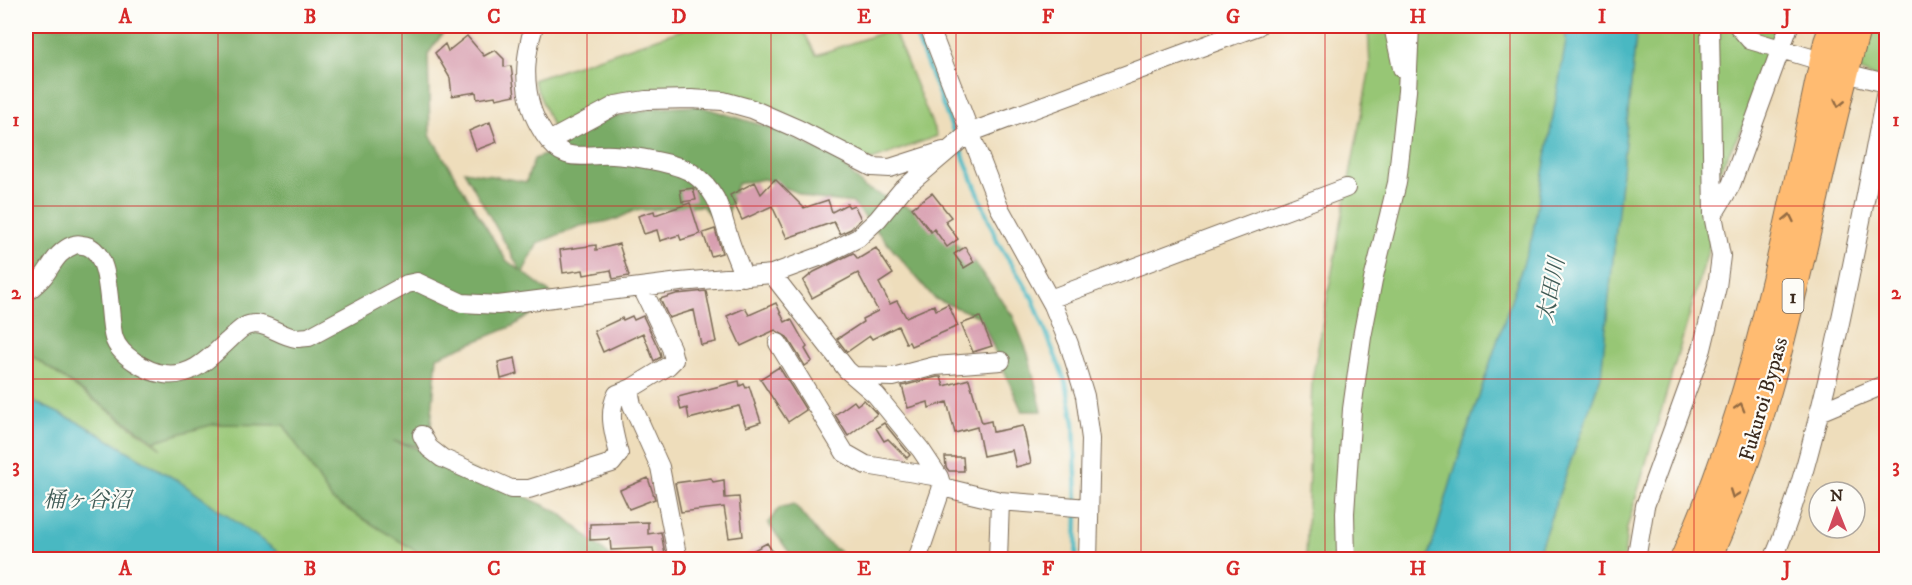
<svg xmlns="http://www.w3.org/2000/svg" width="1912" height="585" font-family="'IM FELL DW Pica','Noto Serif JP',serif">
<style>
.green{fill:#97c675;stroke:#69784a;stroke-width:1.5}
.forest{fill:#79ab66;stroke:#5a6a42;stroke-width:1.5}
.water{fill:#49b8c2;stroke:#427170;stroke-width:1.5}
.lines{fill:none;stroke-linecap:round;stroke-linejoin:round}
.stream{stroke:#49b8c2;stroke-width:4.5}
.building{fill:#d89fb0}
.minor-casing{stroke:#7a6955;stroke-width:20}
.highway-casing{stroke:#7a6955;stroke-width:28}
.minor{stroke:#fff;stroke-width:18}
.highway{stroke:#ffbb71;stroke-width:26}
.oneway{stroke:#936b43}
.grid{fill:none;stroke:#d62828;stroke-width:1.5;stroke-opacity:0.55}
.labels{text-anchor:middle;stroke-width:4.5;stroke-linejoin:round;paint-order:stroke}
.shield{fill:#fdfcf7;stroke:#75695f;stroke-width:1.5}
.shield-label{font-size:20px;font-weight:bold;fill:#3b2a1e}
.street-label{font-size:21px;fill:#3b2a1e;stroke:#fdfcf7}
.water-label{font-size:22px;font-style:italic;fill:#405c57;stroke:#fdfcf7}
.neatline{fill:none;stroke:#d62828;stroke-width:2}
.grid-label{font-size:20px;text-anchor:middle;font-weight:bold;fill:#d62828}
</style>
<rect width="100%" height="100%" fill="#fdfcf7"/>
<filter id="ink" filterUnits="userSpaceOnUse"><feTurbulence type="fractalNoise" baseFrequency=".0167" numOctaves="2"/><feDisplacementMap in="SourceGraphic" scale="12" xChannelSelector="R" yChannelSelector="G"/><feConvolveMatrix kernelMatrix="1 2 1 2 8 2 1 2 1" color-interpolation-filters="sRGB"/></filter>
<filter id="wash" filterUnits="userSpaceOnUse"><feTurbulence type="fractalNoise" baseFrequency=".008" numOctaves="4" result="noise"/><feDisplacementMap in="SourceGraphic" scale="24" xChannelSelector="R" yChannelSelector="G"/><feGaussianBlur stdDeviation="1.35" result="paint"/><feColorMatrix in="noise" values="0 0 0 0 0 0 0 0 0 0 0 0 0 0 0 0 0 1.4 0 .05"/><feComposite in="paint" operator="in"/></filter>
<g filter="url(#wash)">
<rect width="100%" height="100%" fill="#edb"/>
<path class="green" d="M693 26H801L816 55 893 29 937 136 872 160 837 146 770 106 716 93 628 91 609 97 553 128 533 80Z
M1368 26H1790L1777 63 1714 181 1715 227 1627 528 1624 559 1306 560 1312 380 1370 67Z
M1870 26H1886V83L1855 68Z
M26 352 161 448 154 441 214 424 284 425 332 500 431 559H288L26 398Z"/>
<path class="forest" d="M26 26H448L428 54 430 135 506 260 521 271 464 171 526 182 534 159 547 154 607 118 656 108 699 106 781 131 839 160 865 188 930 217 974 262 1013 316 1028 354 1042 411H1022L980 317 935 299 853 203 810 198 764 179 737 184 725 222 713 219 702 206 633 211 615 220 580 226 538 243 523 272 557 298 513 326 437 357 429 448 393 441 436 454 560 513 613 559H429L332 500 284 425 214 424 154 441 26 352Z
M794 504 822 539 850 559H794L768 523 779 508Z"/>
<path class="water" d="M1565 26H1637L1601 376 1536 559H1428L1455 468 1532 237 1566 41Z
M26 398 82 424 180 482 288 559H26Z"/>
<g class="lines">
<path class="stream" d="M912 26 956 138
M960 148 998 243 1032 297 1066 383 1074 423 1077 502
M1076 560 1077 511"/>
</g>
<g id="blocks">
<path class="building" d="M467 36 484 56 495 50 504 59V67L511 66 515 95 496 99 495 96 477 99 476 92 452 96 450 78 435 53 445 44 448 51Z
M490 122 497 142 476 150 469 131Z
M775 179 804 208 828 200 832 212 847 204 849 207 854 205 861 219 851 229 840 234 834 222 787 238 772 206 742 220 730 195 755 182 761 194Z
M693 188 696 200 682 202 680 190Z
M932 193 951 217 945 221 958 239 947 247 934 229 931 232 912 208Z
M690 203 700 234 681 240 679 235 660 241 657 230 644 234 638 216 654 211 655 215Z
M715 229 722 253 711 256 703 233Z
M619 244 629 276 613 279 611 270 584 275 583 270 563 273 560 250 596 245V250Z
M965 247 974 262 964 268 954 254Z
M876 248 893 274 879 283 890 304 897 301 906 317 934 305 936 310 948 304 958 326 911 346 909 342 906 343 898 326 872 339 870 336 847 352 837 339 863 322 862 319 878 311 858 273 812 298 803 281 814 272 853 253 858 259Z
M706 291 716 342 701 345 694 310 669 318 660 299 676 294Z
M776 303 785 322 791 319 807 347 805 349 812 361 805 366 787 337 775 330 741 346 727 316 745 308 749 315Z
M632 316 634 320 643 316 660 352 661 357 654 361 643 333 603 352 594 331 622 318 623 320Z
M980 317 992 346 973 352 961 324Z
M515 358 518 374 501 379 498 362Z
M779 367 806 410 788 422 760 379Z
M937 377H941L944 386 969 379 982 423 991 421 993 432 1023 426 1031 463 1016 467 1012 450 983 456 977 427 955 433 947 402 929 408 928 402 908 408 902 386Z
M739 381 740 386 744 384 746 388 749 386 761 422 746 427 739 406 689 419 687 408 681 410 678 397Z
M864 400 877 414 848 436 835 415 854 401 857 405Z
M884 423 910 455 907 458 888 439 884 441 876 428Z
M945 457H963L964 471H949L946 467Z
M648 478 655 499 629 509 620 490Z
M711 478 713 482 724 480 725 498 739 497 743 536 729 538 724 507 681 512 675 483Z
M648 522V534L661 532 666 560H655L653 548 611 550 610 539 590 540V524Z
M767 543 778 560H735Z"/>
</g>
</g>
<g filter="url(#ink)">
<use href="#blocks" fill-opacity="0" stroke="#7a6955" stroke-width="1.5"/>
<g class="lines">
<g class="minor-casing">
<path id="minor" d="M534 26C525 55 523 81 532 110 535 119 539 126 544 134 565 166 582 153 613 155 632 156 677 163 692 173 722 194 721 217 732 247 736 257 740 267 744 277
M929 26 999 207 1053 305 1069 344 1085 396 1091 439 1088 560
M1393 26 1402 68
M1738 26 1750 40 1811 58
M1857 76 1886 83
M549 141 616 105 646 100 691 99 723 101 752 109 798 129 872 167 890 168 943 151
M1713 215 1731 185 1789 26
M772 274 847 370 876 395 921 450 939 477 942 487 917 560
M642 288 671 348 674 360 668 366 632 388 630 395 632 405 660 467 678 560
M26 293C31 288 38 283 43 277 52 266 57 251 74 245 76 244 80 244 82 245 114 247 107 316 114 338 119 355 147 372 164 374 193 378 211 356 230 339 234 335 239 330 244 327 262 317 278 336 296 338 300 338 305 337 309 337L407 284 417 282 462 303 498 305 680 282 772 274 824 255 858 238 878 219 902 190 969 133 1258 26
M1050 299 1346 188
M778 343 845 453 866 465 939 477
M854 376 893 377 935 366 1001 361
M1819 412 1886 384
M422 435 429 448 442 458 511 489H529L612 463 619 454C614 434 607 413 617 394L632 388
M942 487 1000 501 1089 508
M998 560 1000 501
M1346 560 1345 513 1352 409 1362 337 1373 280 1397 183 1407 91 1410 26
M1636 560 1645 506 1702 349 1717 287 1721 256 1713 215 1710 26
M1773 560C1798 501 1813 439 1828 377 1850 282 1868 186 1886 91"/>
</g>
<g class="highway-casing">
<path id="highway" d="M1683 560C1758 396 1789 217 1827 42L1833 26
M1707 560C1785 390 1807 203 1858 26"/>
</g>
<use href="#minor" class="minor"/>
<use href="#highway" class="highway"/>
</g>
<defs><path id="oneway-chevron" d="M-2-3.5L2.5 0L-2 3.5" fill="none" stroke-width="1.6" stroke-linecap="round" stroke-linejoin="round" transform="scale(1.5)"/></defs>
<g class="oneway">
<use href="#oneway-chevron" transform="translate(1839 103) rotate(103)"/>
<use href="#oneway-chevron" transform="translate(1789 218) rotate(-78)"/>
<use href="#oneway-chevron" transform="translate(1740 407) rotate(-74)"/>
<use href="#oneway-chevron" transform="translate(1734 494) rotate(110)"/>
</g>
</g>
<path class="grid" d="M218 26V560M402 26V560M587 26V560M771 26V560M956 26V560M1141 26V560M1325 26V560M1510 26V560M1694 26V560M26 206H1886M26 379H1886"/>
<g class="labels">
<rect class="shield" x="1782.5" y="279" width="21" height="34" rx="4.5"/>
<g class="shield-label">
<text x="1793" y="303">1</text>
</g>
<g class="street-label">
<text transform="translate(1763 399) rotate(-74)" y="7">Fukuroi Bypass</text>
</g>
<g class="water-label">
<text transform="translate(1550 290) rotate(-79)" y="8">太田川</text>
<text x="87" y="507">桶ヶ谷沼</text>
</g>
</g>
<rect width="1912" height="585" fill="none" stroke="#fdfcf7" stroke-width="66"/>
<g transform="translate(1837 510) rotate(359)"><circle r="28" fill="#fdfcf7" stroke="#afa8a0" stroke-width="1.5"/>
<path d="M0-4.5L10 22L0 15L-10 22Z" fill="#d1495b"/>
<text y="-9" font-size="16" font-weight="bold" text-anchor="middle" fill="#3b2a1e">N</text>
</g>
<rect x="33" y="33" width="1846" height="519" class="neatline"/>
<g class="grid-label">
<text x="125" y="23">A</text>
<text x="310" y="23">B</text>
<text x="494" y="23">C</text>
<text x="679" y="23">D</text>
<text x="864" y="23">E</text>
<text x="1048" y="23">F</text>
<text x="1233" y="23">G</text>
<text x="1418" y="23">H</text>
<text x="1602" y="23">I</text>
<text x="1787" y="23">J</text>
<text x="16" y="126">1</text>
<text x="1896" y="126">1</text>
<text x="16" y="299">2</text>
<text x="1896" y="299">2</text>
<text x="16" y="472">3</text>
<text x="1896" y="472">3</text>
<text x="125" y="575">A</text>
<text x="310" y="575">B</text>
<text x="494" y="575">C</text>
<text x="679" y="575">D</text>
<text x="864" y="575">E</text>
<text x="1048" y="575">F</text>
<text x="1233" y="575">G</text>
<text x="1418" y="575">H</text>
<text x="1602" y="575">I</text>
<text x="1787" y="575">J</text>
</g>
</svg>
